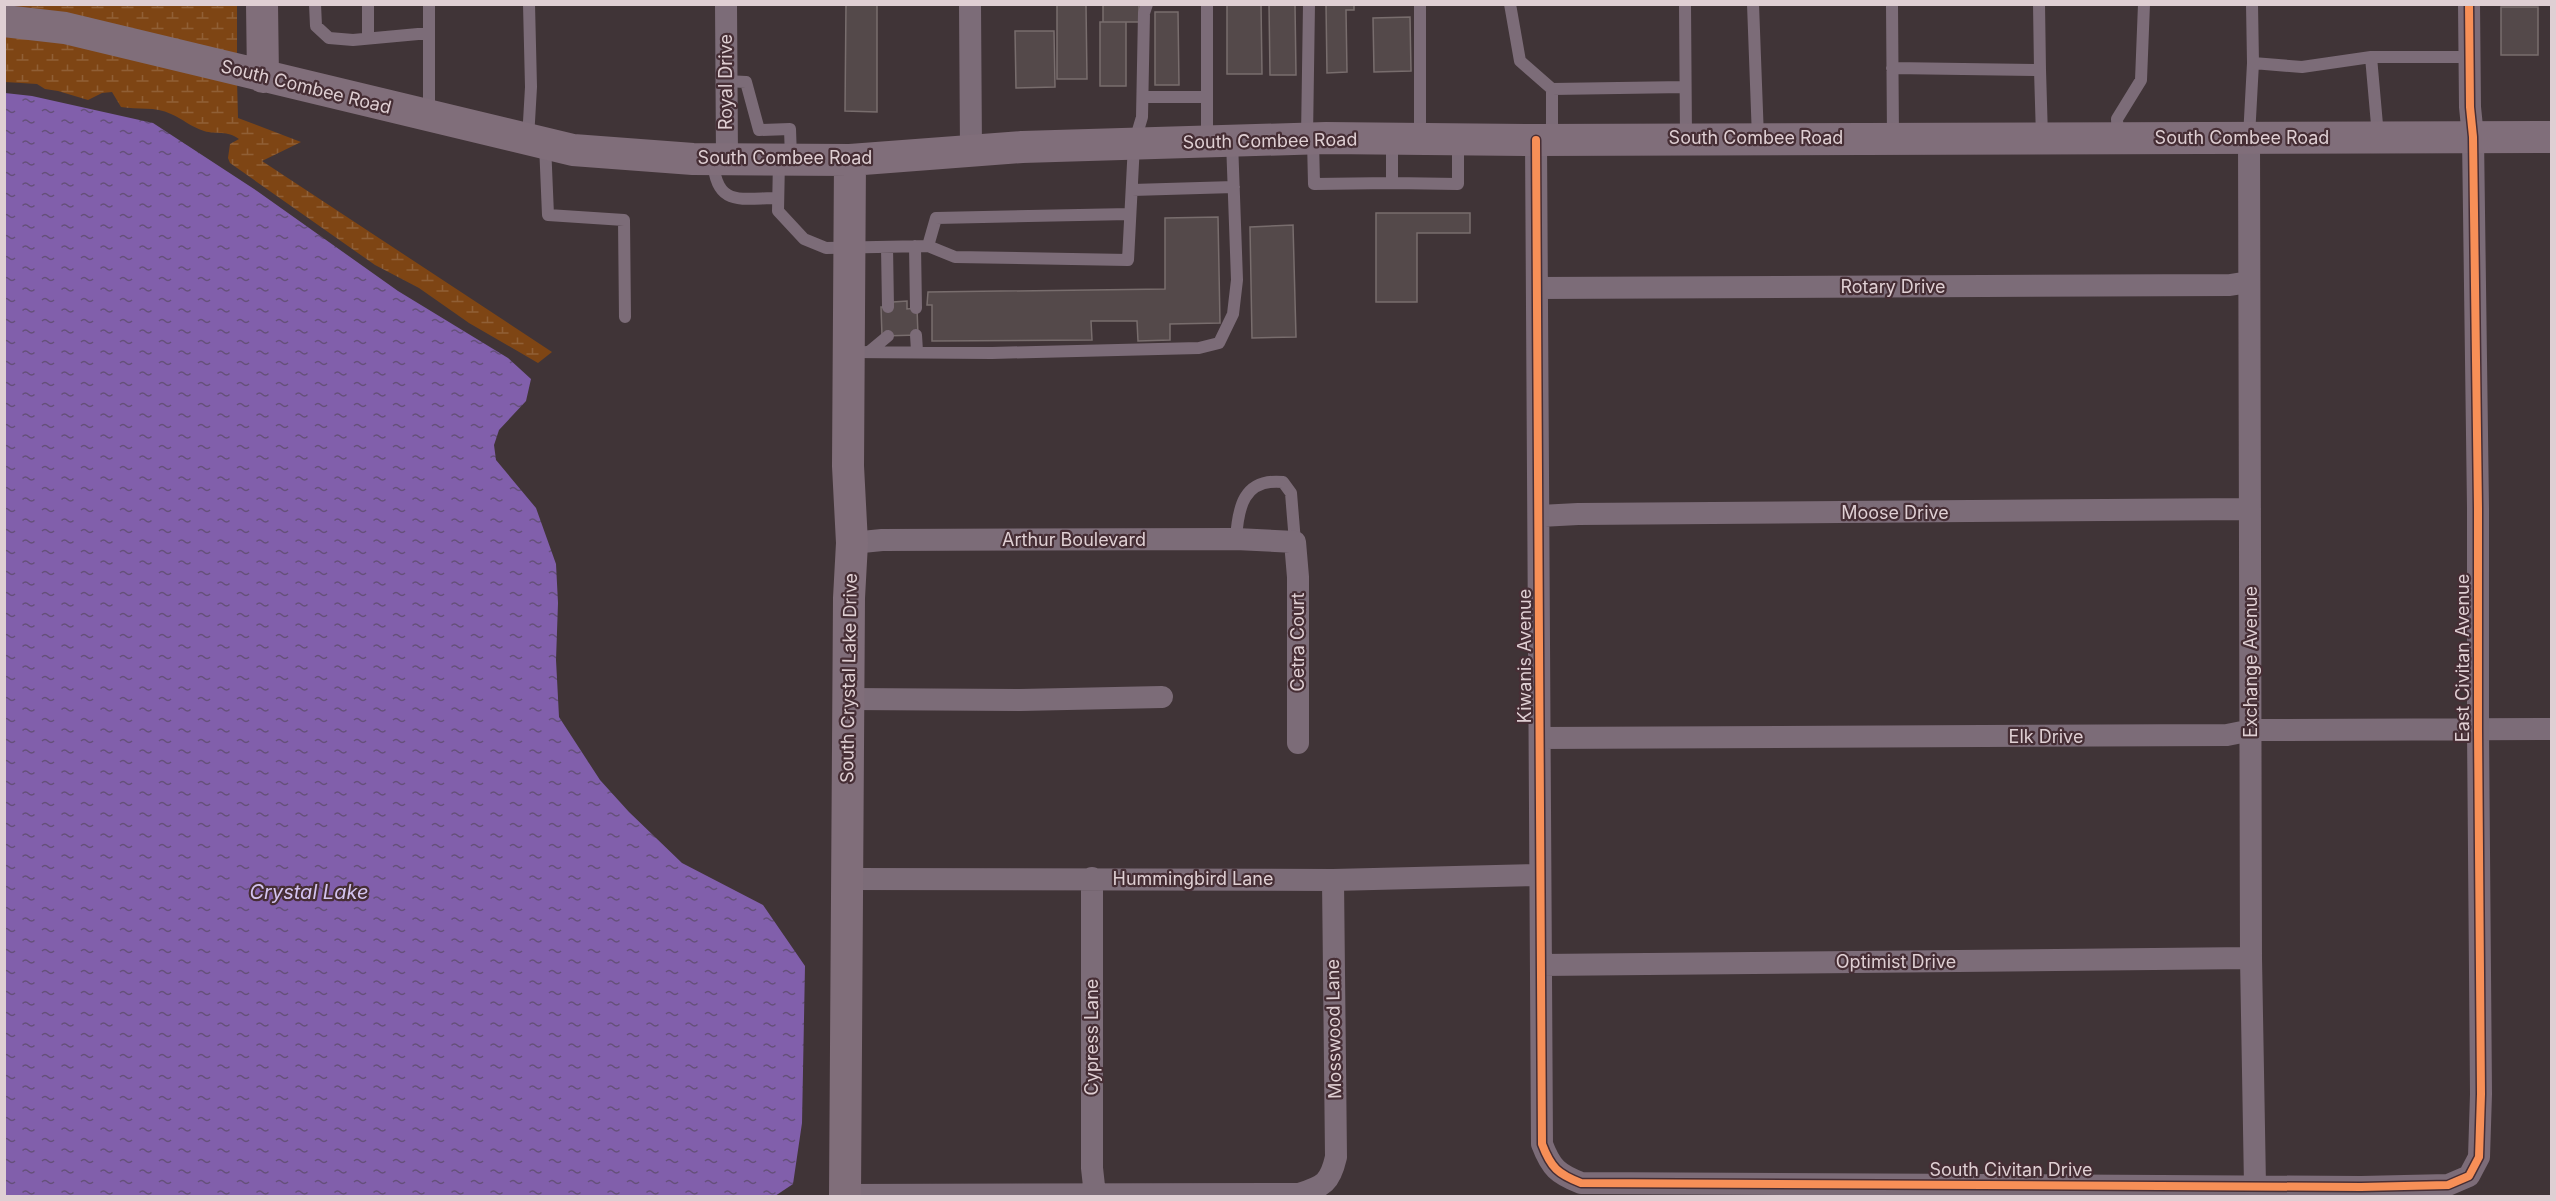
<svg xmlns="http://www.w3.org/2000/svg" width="2556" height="1201" font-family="Inter,sans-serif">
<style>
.wetland{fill:url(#wetland-marsh)}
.water{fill:url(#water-ripples)}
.building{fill:#54494a;stroke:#786d6d;stroke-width:1.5}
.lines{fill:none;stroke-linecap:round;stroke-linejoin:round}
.lane{stroke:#7c6c78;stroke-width:12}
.street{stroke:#7c6c78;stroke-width:22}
.secondary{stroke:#806e7a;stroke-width:32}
.cycleway-casing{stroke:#462e35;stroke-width:11}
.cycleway{stroke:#f78f57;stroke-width:8}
.labels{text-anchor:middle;stroke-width:4.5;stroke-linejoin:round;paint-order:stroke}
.street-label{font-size:18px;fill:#dfcfd3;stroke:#462e35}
.water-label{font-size:20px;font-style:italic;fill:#d3c3ef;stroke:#462e35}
</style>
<defs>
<pattern id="wetland-marsh" width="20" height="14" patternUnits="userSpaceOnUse" patternTransform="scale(1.5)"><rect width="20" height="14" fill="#7e4514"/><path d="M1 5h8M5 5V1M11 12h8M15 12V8" fill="none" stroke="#905f35"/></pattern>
<pattern id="water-ripples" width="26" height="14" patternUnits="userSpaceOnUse" patternTransform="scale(1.5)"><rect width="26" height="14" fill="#815fab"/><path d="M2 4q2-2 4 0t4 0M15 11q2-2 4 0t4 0" fill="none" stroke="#65507a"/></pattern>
</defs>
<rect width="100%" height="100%" fill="#403437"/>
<path class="wetland" d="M5 4 237 5V60L5 11Z
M5 31 237 81 238 118 301 142 262 161 552 352 538 363 469 323 419 288 375 265 230 163 228 158 230 144 239 139C227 130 217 135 204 131 191 127 183 119 171 114 155 106 138 110 121 107L112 92 102 93 88 100 58 91 45 89 37 84 5 82Z"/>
<path class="water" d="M5 93 32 96 153 123 257 191 398 291 508 358 531 379 526 401 499 430 494 445 496 460 536 508 556 564 558 603 556 660 559 717 600 780 629 812 682 863 763 905 805 966 802 1123 793 1184 775 1196H5Z"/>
<path class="building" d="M846 4H877V112L845 111Z
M1103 4H1139V22H1103Z
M1227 4H1261L1262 74H1227Z
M1269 4H1295L1296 75H1270Z
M1326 4H1354V10H1346L1347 72 1327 73Z
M1057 5H1086L1087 79H1057Z
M2501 7H2538V55H2501Z
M1155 12H1178L1179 85H1155Z
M1410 17 1411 71 1374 72 1373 18Z
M1100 22H1126V86H1100Z
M1015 31H1054L1055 87 1016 88Z
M1376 213H1470V233H1417V302H1376Z
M1218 217 1220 323 1170 324V340L1138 341 1137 321H1091L1092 340 932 341V305H927L928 292 1165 289V218Z
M1293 225 1296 337 1252 338 1250 227Z
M907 301V309L917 308 918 335 882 336 881 307H893V302Z"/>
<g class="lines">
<path class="lane" d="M315 4 316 26 329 38 353 40 429 33
M368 4V38
M1420 4V138
M1510 4 1520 61 1552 89V138
M1685 4 1686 138
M1753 4 1758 138
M1892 4 1893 138
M2039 4 2040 70
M2252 4 2253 63 2302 67 2371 57H2470
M2371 57 2378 136
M1892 68 2040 70 2042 137
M726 81 746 82 759 130 790 129 791 158
M1552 89 1685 87
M1143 97H1207
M429 116V4
M1307 137 1309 4
M2118 137 2117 119 2141 80 2144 4
M2249 137 2253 63
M528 139 531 87 529 4
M1392 139V183L1458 184V140
M1313 140 1314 184 1392 183
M1207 141V4
M545 144 548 215 624 220 625 317
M713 160C716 208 741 198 778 198
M779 160 778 211 804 239 826 248 928 246 955 257 1128 260 1134 144 1142 117 1144 13 1147 4
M1132 190 1234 187
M915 246 916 308
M928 246 936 218 1130 214
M887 247 888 307
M916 335 917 351
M870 351 888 336
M849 352 992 353 1199 348 1219 343 1233 314 1237 280 1232 141
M1236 539C1238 508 1243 478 1283 482L1291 493 1295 542"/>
<path class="street" d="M726 4 727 159
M970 4 971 151
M2249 139 2251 958 2255 1185
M1536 140 1542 1144C1551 1168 1558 1174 1581 1183L2361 1187 2448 1185 2469 1176 2479 1157 2481 1094 2478 730V508L2473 137 2470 107 2469 4
M1537 288 2230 285 2249 282
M1540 516 1578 514 2250 509
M852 543 882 540 1236 539 1295 542 1298 577V743
M849 699 1020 700 1162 697
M1540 738 2227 735 2252 730 2552 729
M1092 878V1168L1095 1195
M847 879 1333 880 1539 875
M1541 965 2251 958
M845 1195 1299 1194C1324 1186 1330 1183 1336 1157L1333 880"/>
<path class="secondary" d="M262 4 263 77
M4 21 65 28 573 150 693 159 850 160 1022 147 1326 138 1536 140 2552 137
M845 1196 849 598 852 543 848 466 850 160"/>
<g class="cycleway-casing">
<path id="cycleway" d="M1536 140 1542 1144C1551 1168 1558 1174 1581 1183L2361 1187 2448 1185 2469 1176 2479 1157 2481 1094 2478 730V508L2473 137 2470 107 2469 4"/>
</g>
<use href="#cycleway" class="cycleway"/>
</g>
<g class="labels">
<g class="street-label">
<text transform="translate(726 82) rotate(-90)" y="6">Royal Drive</text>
<text transform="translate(306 87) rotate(14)" y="6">South Combee Road</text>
<text x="1756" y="144">South Combee Road</text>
<text x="2242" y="144">South Combee Road</text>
<text transform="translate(1270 141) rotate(-1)" y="6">South Combee Road</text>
<text x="785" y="164">South Combee Road</text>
<text x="1893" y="293">Rotary Drive</text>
<text x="1895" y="519">Moose Drive</text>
<text x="1074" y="546">Arthur Boulevard</text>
<text transform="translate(1298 642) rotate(-90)" y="6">Cetra Court</text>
<text transform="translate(1525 656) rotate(-90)" y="6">Kiwanis Avenue</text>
<text transform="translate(2463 658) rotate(-90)" y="6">East Civitan Avenue</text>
<text transform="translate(2251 662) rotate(-90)" y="6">Exchange Avenue</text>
<text transform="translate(849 678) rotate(-89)" y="6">South Crystal Lake Drive</text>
<text x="2046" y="743">Elk Drive</text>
<text x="1193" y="885">Hummingbird Lane</text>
<text x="1896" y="968">Optimist Drive</text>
<text transform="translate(1334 1029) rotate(-91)" y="6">Mosswood Lane</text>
<text transform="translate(1092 1037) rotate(-90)" y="6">Cypress Lane</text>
<text x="2011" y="1176">South Civitan Drive</text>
</g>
<g class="water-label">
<text x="309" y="899">Crystal Lake</text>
</g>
</g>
<rect width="2556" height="1201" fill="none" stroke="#dfcfd3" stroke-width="12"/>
</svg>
